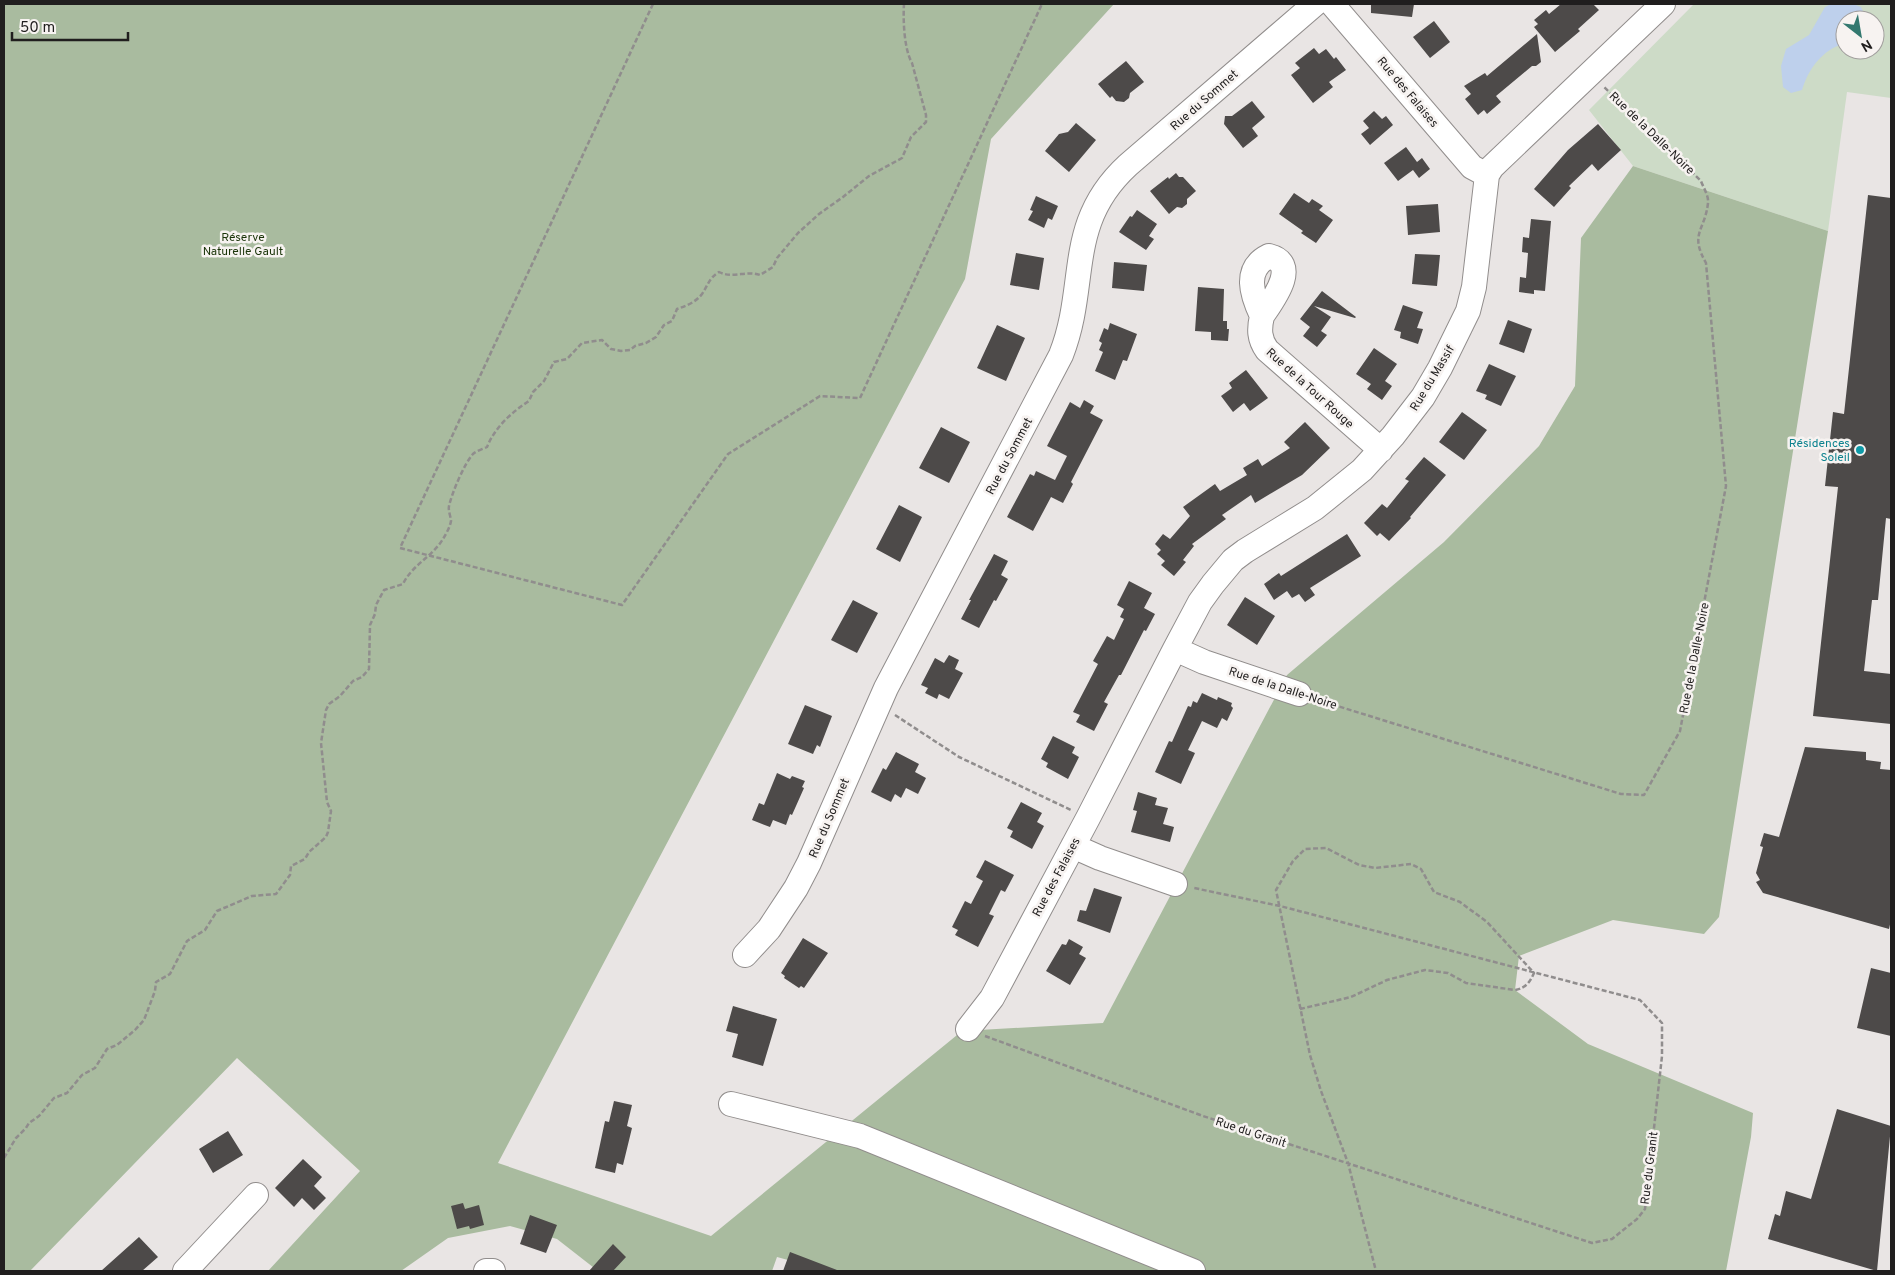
<svg xmlns="http://www.w3.org/2000/svg" width="1895" height="1275" font-family="Overpass,sans-serif">
<style>
.green{fill:#cddbc7;fill-rule:evenodd}
.forest{fill:#a9bb9f}
.water{fill:#bed0ec}
.building{fill:#4d4a49}
.lines{fill:none;stroke-linecap:round;stroke-linejoin:round}
.minor-casing{stroke:#918d8c;stroke-width:26}
.path{stroke:#908d8d;stroke-width:2.5;stroke-dasharray:5 2.5;stroke-linecap:butt}
.minor{stroke:#fff;stroke-width:24}
.culture-dot{fill:#0f9aa8;stroke:#f7f3f1;stroke-width:2}
.labels{text-anchor:middle;stroke-width:5;stroke-linejoin:round;paint-order:stroke}
.street-label{font-size:12px;fill:#201e1e;stroke:#f7f3f1}
.park-label{font-size:12px;fill:#1b350a;stroke:#f7f3f1}
.culture-label{font-size:12px;fill:#0d838f;stroke:#f7f3f1;text-anchor:end}
</style>
<rect width="100%" height="100%" fill="#e9e5e4"/>
<path class="green" d="M1694 4H1891V98L1847 92 1828 231 1633 166 1589 110ZM1845 20H1875V50H1845Z"/>
<path class="forest" d="M4 4H1114L991 139 965 279 498 1163 711 1236 962 1031 1103 1023 1287 675 1444 542 1539 446 1575 386 1581 238 1633 166 1828 231 1719 917 1704 934 1613 920 1519 956 1515 990 1588 1044 1753 1113 1751 1137 1726 1271H828L777 1257 772 1271H598L557 1239 510 1226 448 1238 401 1271H268L360 1171 237 1058 30 1271H4Z"/>
<path class="water" d="M1831 4H1853L1861 7 1867 20H1845V43C1822 50 1809 68 1802 90L1791 93 1783 87 1781 66 1786 49 1809 35 1825 7Z"/>
<path class="building" d="M1371 4H1414L1412 17 1371 13Z
M1561 4H1593L1599 10 1578 29 1580 31 1555 52 1534 27 1538 24 1534 20 1546 10 1549 14Z
M1434 21 1450 42 1430 58 1413 37Z
M1537 34 1541 62 1536 66H1532L1496 96 1501 102 1487 114 1484 110 1478 115 1465 99 1471 94 1464 86 1485 73 1487 76Z
M1314 48 1319 54 1326 49 1334 59 1336 57 1346 70 1329 82 1333 87 1313 103 1291 75 1300 68 1295 63Z
M1126 61 1144 82 1130 93 1129 98 1124 102 1116 101 1112 96 1110 98 1098 84Z
M1252 101 1265 117 1252 128 1258 136 1243 148 1224 124 1225 116H1232Z
M1374 111 1382 119 1386 116 1393 125 1370 145 1361 134 1369 128 1363 121Z
M1076 123 1096 140 1069 172 1045 151 1059 134 1068 132Z
M1598 124 1621 150 1598 171 1592 164 1569 186 1571 188 1554 207 1534 189 1568 150Z
M1406 147 1417 162 1422 158 1430 169 1419 178 1413 170 1398 181 1384 163Z
M1176 173 1179 177H1183L1196 191 1187 199V204L1182 208 1177 207 1169 214 1150 191 1168 177 1169 179Z
M1294 193 1309 203 1312 199 1323 206 1319 210 1333 220 1316 243 1301 233 1303 231 1279 214Z
M1868 195 1891 198V519L1886 518 1878 600H1872L1864 671 1891 674V724L1813 716 1838 487 1825 486 1833 412 1844 414Z
M1036 196 1058 206 1052 220 1048 218 1044 228 1028 220 1033 211 1030 210Z
M1438 204 1440 232 1408 235 1406 206Z
M1137 210 1157 224 1149 236 1154 239 1146 250 1119 232 1130 216 1132 217Z
M1531 219 1551 221 1545 291 1534 290V294L1519 292 1520 277 1526 278 1528 253 1522 252 1523 237 1529 238Z
M1016 253 1044 258 1039 290 1010 285Z
M1415 254 1440 255 1437 286 1412 284Z
M1114 262 1147 265 1144 291 1112 288Z
M1198 287 1224 289 1223 321H1227V329H1229L1228 341 1211 340V332L1195 331Z
M1322 291 1356 317 1355 318 1314 306 1331 317 1321 331 1327 335 1317 347 1303 336 1310 327 1300 319Z
M1403 305 1423 312 1417 328 1423 329 1418 344 1400 338 1401 332 1394 330Z
M1508 320 1532 329 1524 353 1499 344Z
M1110 323 1137 334 1127 361 1123 360 1115 380 1095 371 1103 352 1099 350 1102 343 1099 341 1104 328 1108 330Z
M997 325 1025 338 1006 381 977 368Z
M1374 348 1397 364 1385 381 1392 386 1382 400 1367 389 1371 384 1356 374Z
M1489 364 1516 376 1501 406 1485 399 1487 395 1476 391Z
M1246 370 1268 398 1250 411 1244 403 1233 412 1221 396 1232 388 1229 383Z
M1084 400 1094 406 1090 413 1103 420 1071 482 1073 484 1063 503 1051 497 1033 531 1007 517 1030 474 1034 476 1036 471 1055 480 1067 456 1047 446 1070 402 1080 408Z
M1462 412 1487 430 1464 460 1439 442Z
M1305 422 1330 448 1302 475 1255 503 1251 495 1222 515 1226 519 1192 544 1194 546 1183 560 1186 562 1174 576 1161 565 1165 561 1157 554 1161 550 1155 544 1163 534 1170 539 1190 516 1183 507 1215 484 1220 491 1247 475 1243 468 1258 459 1262 466 1290 448 1284 442Z
M941 427 970 442 949 483 919 468Z
M1424 457 1446 475 1410 517 1411 518 1389 541 1380 533 1377 536 1364 523 1382 504 1387 508 1409 481 1405 479Z
M899 505 922 517 900 562 876 549Z
M1347 534 1361 556 1310 588 1315 595 1305 602 1299 594 1292 598 1287 591 1274 600 1264 584 1279 573 1281 576Z
M994 554 1008 561 1001 575 1008 579 996 601 994 600 979 628 961 619 971 600H969Z
M1129 581 1152 593 1144 608 1155 614 1146 631 1144 630 1121 675H1119L1104 702 1108 704 1094 731 1076 722 1080 715 1073 712 1098 664 1093 661 1107 636 1114 640 1124 619 1120 617 1124 609 1117 605Z
M1245 597 1275 616 1257 645 1227 625Z
M853 600 878 613 857 653 831 640Z
M949 655 959 660 955 669 963 673 949 699 939 694 937 699 925 693 928 688 921 685 935 658 944 663Z
M1202 693 1217 700 1218 697 1232 703 1231 706 1233 708 1227 721 1222 718 1217 728 1202 721 1188 750 1195 753 1181 784 1155 772 1169 741 1172 742 1188 706 1191 707 1193 701 1197 703Z
M805 705 832 716 820 747 817 745 813 754 788 744Z
M1053 736 1075 747 1072 753 1079 757 1068 779 1046 767 1048 763 1041 759Z
M1805 747 1866 752V760L1881 762 1880 769 1891 770V920L1889 929 1763 893 1756 882 1760 880 1756 873 1763 847 1760 846 1764 833 1779 837Z
M896 752 919 764 915 772 926 778 918 794 906 788 901 798 895 794 891 802 871 792 883 768 886 770Z
M777 773 790 779 792 776 805 781 802 787 804 788 792 815 790 814 786 825 773 820 770 827 752 820 759 803 764 805Z
M1138 792 1157 798 1155 805 1168 808 1163 824 1174 827 1170 842 1131 832 1137 811 1133 810Z
M1021 802 1042 813 1037 822 1044 826 1032 849 1010 837 1013 831 1007 828Z
M985 860 1014 875 1005 892 1001 890 989 914 994 916 978 947 955 935 958 930 952 927 965 901 971 904 983 881 976 877Z
M1094 888 1122 897 1110 933 1077 921 1080 910 1086 911Z
M803 938 828 953 804 988 801 986 799 988 784 978 785 976 781 973Z
M1069 939 1083 947 1079 954 1086 958 1070 985 1046 971 1062 944 1066 945Z
M1871 968 1891 973V1036L1857 1028Z
M733 1006 777 1019 763 1066 732 1057 738 1034 726 1031Z
M614 1101 632 1105 627 1126 632 1128 623 1165 617 1163 615 1173 595 1168 605 1121 609 1122Z
M1837 1109 1891 1126 1877 1271 1768 1239 1775 1214 1780 1216 1786 1191 1811 1199Z
M228 1131 243 1155 213 1173 199 1149Z
M303 1159 322 1177 314 1186 326 1198 314 1210 302 1198 294 1207 275 1188Z
M463 1203 465 1209 479 1205 484 1225 470 1229 469 1226 457 1229 451 1206Z
M530 1215 557 1225 546 1253 520 1244Z
M139 1237 158 1257 142 1271H101Z
M613 1244 626 1257 613 1271H589Z
M790 1252 837 1270V1271H783Z"/>
<g class="lines">
<g class="minor-casing">
<path id="minor" d="M1332 4 1472 167 1487 175
M1269 256C1301 264 1272 301 1262 316 1252 295 1243 269 1269 256Z
M1262 316C1259 329 1259 339 1267 350L1381 450
M1175 649 1204 662 1299 694
M1073 846 1100 858 1175 884
M745 955 769 929 796 888 809 863 886 688 1061 355C1089 284 1064 224 1128 165L1315 4
M968 1029 992 998 1088 818 1175 649 1200 602 1213 584 1233 560 1245 551 1315 508 1362 470 1393 436 1423 397 1440 368 1468 311 1474 287 1487 175 1492 167 1663 4
M731 1104 860 1136 1193 1271
M185 1271 256 1195
M486 1271H493"/>
</g>
<path class="path" d="M653 4 400 548 622 605 728 454 820 396 860 398 1042 4
M1318 700 1621 794 1644 795 1680 731 1726 486 1706 263C1689 233 1705 231 1708 203 1709 196 1703 187 1701 181L1604 87
M895 715 959 757 1071 810
M1300 1009 1351 997 1387 980 1425 970 1448 973 1466 983 1515 990C1526 988 1530 982 1534 973L1487 922 1460 902 1434 892 1421 869 1411 864 1375 868 1359 865 1326 848 1305 849 1293 861 1276 890 1310 1055 1321 1091 1348 1163 1376 1271
M985 1036 1203 1116 1592 1243 1612 1239 1637 1219 1645 1209 1662 1056V1023L1640 1000 1280 906 1194 888
M4 1158 16 1138 26 1128 29 1123 39 1116 54 1098 67 1093 82 1075 95 1068 107 1049 117 1045 135 1030 144 1020 155 991 156 982 170 974 187 941 205 930 217 911 252 896 276 894 290 875 291 866 305 859 309 852 326 837 328 832 331 811 327 802 321 743 326 710 329 704 340 696 353 681 362 677 369 669 370 625 375 614 376 605 384 590 403 584C412 565 432 557 443 539 446 534 450 527 451 521 451 517 448 511 449 506 452 493 464 464 473 454 476 451 483 449 487 447 495 427 512 412 529 401L533 392 544 381 554 362 567 359 582 343 602 340 611 349 621 351 630 350 635 346 646 343 656 337 664 325 672 321 677 309C686 306 696 302 702 294 708 285 709 278 719 272 733 279 746 270 760 275L773 267 777 258 798 233 819 214 843 197 869 176 902 158 911 137 926 122V115L912 63C904 49 903 20 904 4"/>
<use href="#minor" class="minor"/>
</g>
<circle class="culture-dot" cx="1860" cy="450" r="5"/>
<g class="labels">
<g class="street-label">
<text transform="translate(1408 92) rotate(50)" y="4">Rue des Falaises</text>
<text transform="translate(1204 100) rotate(-41)" y="4">Rue du Sommet</text>
<text transform="translate(1652 133) rotate(44)" y="4">Rue de la Dalle-Noire</text>
<text transform="translate(1432 378) rotate(-59)" y="4">Rue du Massif</text>
<text transform="translate(1310 388) rotate(42)" y="4">Rue de la Tour Rouge</text>
<text transform="translate(1009 456) rotate(-62)" y="4">Rue du Sommet</text>
<text transform="translate(1694 658) rotate(-79)" y="4">Rue de la Dalle-Noire</text>
<text transform="translate(1283 688) rotate(18)" y="4">Rue de la Dalle-Noire</text>
<text transform="translate(829 818) rotate(-67)" y="4">Rue du Sommet</text>
<text transform="translate(1056 877) rotate(-62)" y="4">Rue des Falaises</text>
<text transform="translate(1251 1132) rotate(18)" y="4">Rue du Granit</text>
<text transform="translate(1649 1168) rotate(-83)" y="4">Rue du Granit</text>
</g>
<g class="park-label">
<text x="243" y="241">Réserve<tspan x="243" dy="14">Naturelle Gault</tspan></text>
</g>
<g class="culture-label">
<text x="1850" y="447">Résidences<tspan x="1850" dy="14">Soleil</tspan></text>
</g>
</g>
<rect width="1895" height="1275" fill="none" stroke="#201e1e" stroke-width="10"/>
<g transform="translate(1860 35) rotate(149)"><circle r="24" fill="#f7f3f1" stroke="#a19e9d"/>
<path d="M0-4L9 19L0 12L-9 19Z" fill="#33786f"/>
<text y="-8" font-size="14" font-weight="bold" text-anchor="middle" fill="#201e1e">N</text>
</g>
<path d="M12 32v8h116v-8" fill="none" stroke="#201e1e" stroke-width="2.5"/>
<text x="20" y="32" font-size="15" fill="#201e1e" stroke="#f7f3f1" stroke-width="4" paint-order="stroke">50 m</text>
</svg>
